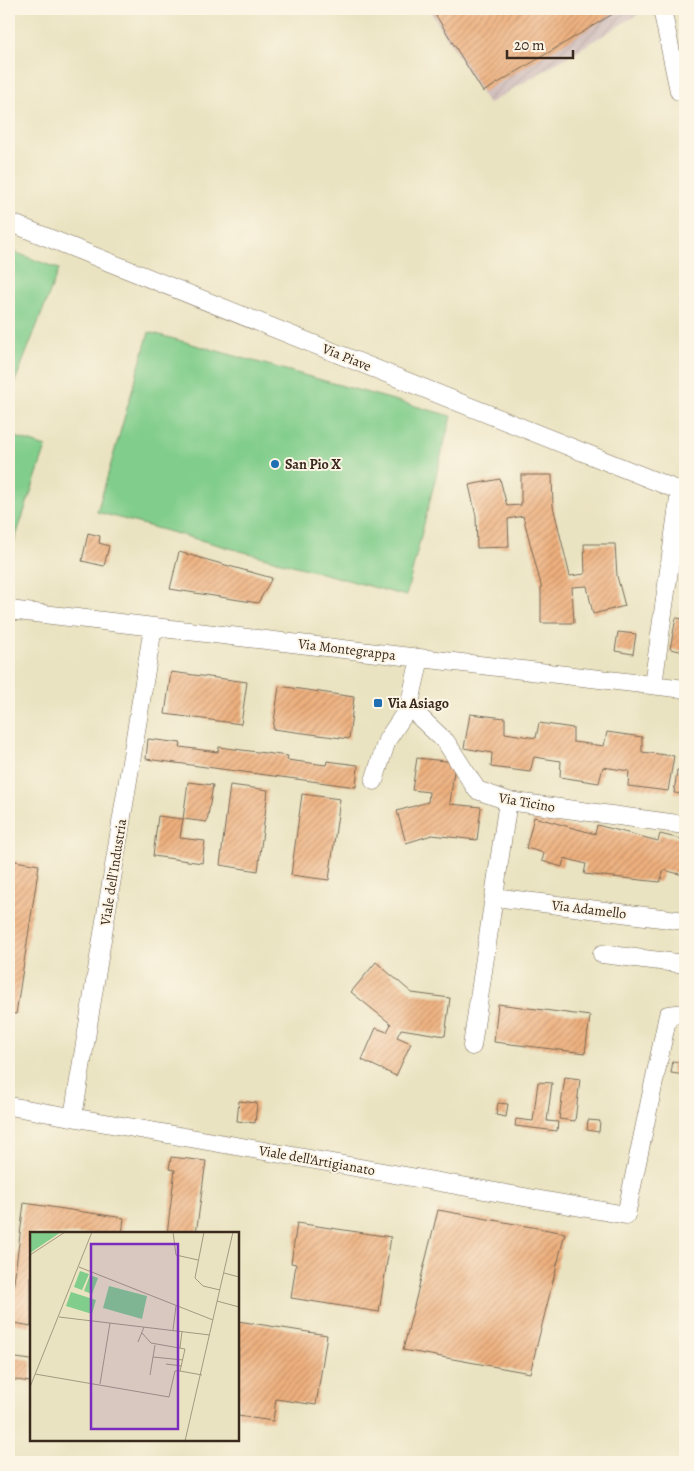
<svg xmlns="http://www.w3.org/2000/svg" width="694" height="1471" font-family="Alegreya,serif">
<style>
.industrial{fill:url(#industrial-furrows)}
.pitch{fill:#81cd8b;stroke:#5e7c54}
.building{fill:url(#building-hatch)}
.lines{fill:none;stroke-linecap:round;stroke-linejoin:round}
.minor-casing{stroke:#786b57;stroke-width:19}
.minor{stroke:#fff;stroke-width:18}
.poi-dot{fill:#1f6fb2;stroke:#fcf5e5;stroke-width:2}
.labels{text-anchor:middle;stroke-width:4;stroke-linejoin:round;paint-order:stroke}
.street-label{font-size:14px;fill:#3b2a1e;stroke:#fcf5e5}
.poi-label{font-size:14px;font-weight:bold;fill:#3b2a1e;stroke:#fcf5e5;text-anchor:start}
.inset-road{fill:none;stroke:#a49980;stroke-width:1}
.view{fill:#7b2cbf;fill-opacity:0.15;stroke:#7b2cbf;stroke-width:2.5}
.inset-edge{fill:none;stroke:#3b2a1e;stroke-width:2.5}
</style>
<defs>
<pattern id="industrial-furrows" width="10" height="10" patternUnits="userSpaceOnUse" patternTransform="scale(1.25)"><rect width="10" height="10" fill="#d1bfbd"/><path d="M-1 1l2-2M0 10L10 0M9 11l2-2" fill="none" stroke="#b4a4a2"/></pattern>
<pattern id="building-hatch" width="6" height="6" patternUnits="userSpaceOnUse" patternTransform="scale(1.25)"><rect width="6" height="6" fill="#eeb07e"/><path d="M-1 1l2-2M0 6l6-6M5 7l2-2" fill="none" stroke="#c28f67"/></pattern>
</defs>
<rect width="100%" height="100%" fill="#fcf5e5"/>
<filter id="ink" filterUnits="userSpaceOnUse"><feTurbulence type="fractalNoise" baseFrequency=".02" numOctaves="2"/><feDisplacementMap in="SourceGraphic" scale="10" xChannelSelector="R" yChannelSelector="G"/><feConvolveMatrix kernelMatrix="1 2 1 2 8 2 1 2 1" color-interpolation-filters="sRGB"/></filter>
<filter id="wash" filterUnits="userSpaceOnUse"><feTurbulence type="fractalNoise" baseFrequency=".0096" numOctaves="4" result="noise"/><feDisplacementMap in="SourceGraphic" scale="20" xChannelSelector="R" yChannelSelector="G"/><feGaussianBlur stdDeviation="1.12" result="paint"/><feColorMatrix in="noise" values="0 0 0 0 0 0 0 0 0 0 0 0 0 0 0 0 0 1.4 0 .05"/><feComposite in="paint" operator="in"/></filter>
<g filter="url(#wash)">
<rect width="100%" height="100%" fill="#eae3c1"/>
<path class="industrial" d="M429 9H647L488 104Z"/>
<path class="pitch" d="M9 250 59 269 9 397Z
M149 332 451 416 406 596 97 512Z
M9 435 46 447 9 557Z"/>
<g id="blocks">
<path class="building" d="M432 9H621L483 92Z
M521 475H552L553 506 570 576 585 574 584 544H615L617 576 625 606 593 614 587 586 572 587 574 623H541V585L523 516 508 519 509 547 477 548 476 516 469 485 500 479 507 506 521 505Z
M88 533 100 536 99 543 109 546 104 566 82 561Z
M179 552 272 578 258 603 170 589Z
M676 618 685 619V652L670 649Z
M618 632 636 634 633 654 615 651Z
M171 672 247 682 241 724 165 714Z
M279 686 354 697 349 739 273 729Z
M470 714 505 718V733L536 738 539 723 573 728V742L604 746 607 732 642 737V752L674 756 668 791 628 786 629 771 603 767 599 783 560 777 561 761 534 757 530 772 491 767 492 753 464 748Z
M148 739 181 743 180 747 218 752 219 747 288 756 287 760 326 765 327 761 358 765 356 787 146 759Z
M417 758 455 762 450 804 481 807 477 840 432 835 406 843 397 811 428 802 429 792 412 790Z
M677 770 685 771V794L674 793Z
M188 782 213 785 207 822 183 819Z
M230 785 268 790 258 871 220 865Z
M302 794 340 799 329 880 291 875Z
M158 816 183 819 180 838 205 841 202 863 153 856Z
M534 817 595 834 597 825 658 841 660 834 685 840V885L681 884 683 875 664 870 660 882 584 874 586 864 564 858 562 867 542 861 544 853 526 848Z
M9 860 39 865 16 1014 9 1013Z
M376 962 412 993 450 998 445 1036 401 1029 397 1037 411 1043 396 1076 362 1060 376 1028 387 1032 391 1024 351 992Z
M498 1004 590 1016 585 1053 494 1042Z
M673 1061 685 1063V1075L671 1073Z
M565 1077 580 1079 575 1121 559 1119Z
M538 1082 552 1083 547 1121 558 1122 557 1131 515 1126 516 1119 533 1121Z
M239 1101 257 1103 255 1123 237 1121Z
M498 1103 508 1104 506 1117 496 1115Z
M588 1120 600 1121 599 1132 587 1130Z
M171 1157 206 1161 196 1234H167L175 1170 169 1169Z
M24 1203 124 1218 122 1234H31V1326L9 1322Z
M438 1210 565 1233 530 1373 403 1350Z
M297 1223 391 1237 379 1312 291 1298 296 1264 291 1263Z
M238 1321 327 1335 316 1405 276 1399 273 1421 238 1416Z
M9 1357 31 1360V1382L9 1379Z"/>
</g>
</g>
<g filter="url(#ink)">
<use href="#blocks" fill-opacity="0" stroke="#786b57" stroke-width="1"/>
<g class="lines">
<g class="minor-casing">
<path id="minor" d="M662 9 679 91 685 92
M9 222 685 493
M9 610 685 689
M653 685 680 491
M409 707 446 742 477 790 508 801 685 825
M374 781 387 740 409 707 420 658
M494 897 685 921
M602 954 685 964
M472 1046 508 801
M9 1106 626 1215 668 1015 685 1013
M73 1117 153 627"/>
</g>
<use href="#minor" class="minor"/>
</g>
</g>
<g class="poi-dot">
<circle cx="275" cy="464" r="5"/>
<rect x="373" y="698" width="10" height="10" rx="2.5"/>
</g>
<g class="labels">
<g class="street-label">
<text transform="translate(347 357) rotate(22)" y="5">Via Piave</text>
<text transform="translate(347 649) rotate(7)" y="5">Via Montegrappa</text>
<text transform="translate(527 802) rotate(10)" y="5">Via Ticino</text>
<text transform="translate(113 872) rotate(-81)" y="5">Viale dell'Industria</text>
<text transform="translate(589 909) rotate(7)" y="5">Via Adamello</text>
<text transform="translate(317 1160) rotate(10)" y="5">Viale dell'Artigianato</text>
</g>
<g class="poi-label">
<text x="285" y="469">San Pio X</text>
<text x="388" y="708">Via Asiago</text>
</g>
</g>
<g transform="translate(30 1232)">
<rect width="209" height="209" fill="#eae3c1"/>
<path d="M0 0H31L0 21Z" fill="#81cd8b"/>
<path d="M50 39 59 42 52 58 44 55ZM60 43 68 46 62 62 54 59ZM79 54 117 64 112 87 73 76ZM41 60 66 68 62 82 36 74Z" fill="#81cd8b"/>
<path class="inset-road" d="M143 0 146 23 168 28M174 0 165 46 173 54 190 58M0 23 35 0M49 35 183 88M194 41 209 45M187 69 209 75M29 85 180 103M143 98 146 74M112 101 121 111 155 117 150 139 172 143M108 110 114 95M150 116 152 99M123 125 153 128M136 132 152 134M5 142 139 165 145 139H150M120 143 125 113M70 152 80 91M0 155 62 0M155 209 203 0"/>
<path class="view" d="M61 12H148V197H61Z"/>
<rect width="209" height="209" class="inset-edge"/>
</g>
<rect width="694" height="1471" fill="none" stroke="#fcf5e5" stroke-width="30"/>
<path d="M507 50v8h66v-8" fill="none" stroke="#3b2a1e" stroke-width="2.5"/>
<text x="514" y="50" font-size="15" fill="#3b2a1e" stroke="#fcf5e5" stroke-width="4" paint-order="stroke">20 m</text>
</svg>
